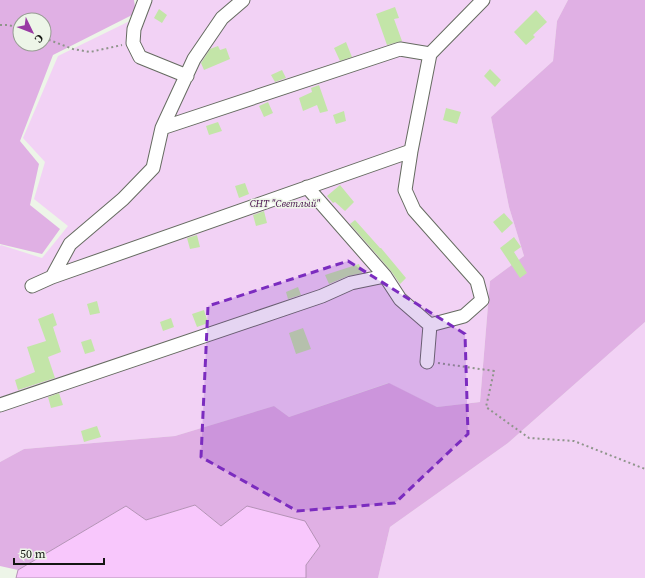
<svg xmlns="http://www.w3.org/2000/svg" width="645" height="578" font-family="'Source Serif 4',serif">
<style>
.green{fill:#f2d2f5}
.forest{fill:#e0b0e4;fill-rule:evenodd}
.water{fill:#f8c7fc;stroke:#b492b6}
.building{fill:#c3e5a8}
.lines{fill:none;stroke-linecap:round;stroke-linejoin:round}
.minor-casing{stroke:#656b60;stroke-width:15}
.path{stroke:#8f958b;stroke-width:2;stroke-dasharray:2 3;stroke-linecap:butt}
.minor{stroke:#fff;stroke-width:13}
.marked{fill:#7b2cbf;fill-opacity:0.2;stroke:#7b2cbf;stroke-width:3;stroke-dasharray:8 5;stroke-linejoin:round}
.labels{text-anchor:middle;stroke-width:3;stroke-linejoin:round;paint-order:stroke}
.park-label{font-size:10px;font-style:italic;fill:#430949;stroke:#edf5e8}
</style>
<rect width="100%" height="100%" fill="#edf5e8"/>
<path class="green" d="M138 0H568L557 21 553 61 491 117 509 207 524 256 490 281 480 402 437 407 388 383 289 417 274 406 175 436 24 449 0 462V246L1 245 42 258 68 226 34 199 45 162 23 138 58 56 140 16Z
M645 322V578H378L390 527 508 443Z"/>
<path class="forest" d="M0 0H134L136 13 53 55 20 141 39 164 30 205 60 229 42 254 0 244ZM20 20H44V44H20Z
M568 0H645V322L508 443 390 527 378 578H306V565L320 546 221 526 195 505 146 520 126 506 18 570 0 566V462L24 449 175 436 274 406 289 417 389 383 437 407 480 402 490 281 524 256 509 207 491 117 553 61 557 21Z"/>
<path class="water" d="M195 505 221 526 247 506 305 521 320 546 306 565V578H16L18 570 126 506 146 520Z"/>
<path class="building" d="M395 7 399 18 394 19 402 41 387 45 376 14Z
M159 9 167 15 162 23 154 18Z
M536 10 547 22 533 35 535 37 526 45 514 32Z
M346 42 352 57 340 61 334 48Z
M218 46 220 50 226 48 230 59 204 70 201 63 210 49Z
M490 69 501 80 495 87 484 76Z
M282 70 286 78 275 82 271 75Z
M319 85 328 111 320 113 317 105 303 111 299 98 312 92 311 88Z
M268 102 273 113 264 117 259 106Z
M446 108 461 112 457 124 443 120Z
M344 111 346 121 336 124 333 115Z
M218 122 222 131 209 135 206 126Z
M245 183 249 194 239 198 235 186Z
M340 185 354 202 345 211 335 202 333 203 327 196Z
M264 211 267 223 256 226 253 215Z
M504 213 513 223 502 233 493 222Z
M355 220 380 248H381L406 278 400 284 391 271 350 224Z
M197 235 200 247 190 249 187 238Z
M514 237 521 247 514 252 527 273 520 278 500 248Z
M359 264 362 273 348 276 329 284 325 275Z
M298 287 301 295 288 299 286 292Z
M97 301 100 313 90 315 87 304Z
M204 310 208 323 197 327 192 314Z
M53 313 57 325 53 327 61 352 48 357 55 378 18 390 15 380 35 372 27 347 46 341 38 319Z
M171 318 174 327 163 331 160 322Z
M303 328 311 349 296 354 289 333Z
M91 339 95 351 85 354 81 342Z
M59 393 63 405 51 408 48 397Z
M97 426 101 437 84 442 81 431Z"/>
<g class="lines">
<g class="minor-casing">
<path id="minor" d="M145 0 134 29 133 43 140 57 187 76
M162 128 400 49 430 54
M307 187 385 276 400 299 430 325 464 316 482 300 477 281 414 210 405 190 411 151 430 54 483 0
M52 277 70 244 123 199 153 168 162 128 194 59 222 18 243 0
M32 286 52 277 411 151
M427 362 430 325
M0 405 322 296 351 283 385 276"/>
</g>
<path class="path" d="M0 25H9L20 29
M44 38 73 49 90 52 122 45
M438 363 494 371 486 407 529 438 574 441 645 469"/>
<use href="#minor" class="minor"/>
</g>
<path class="marked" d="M348 261 465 334 468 434 395 503 297 511 201 457 208 306Z"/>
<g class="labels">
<g class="park-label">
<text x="285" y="207">СНТ "Светлый"</text>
</g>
</g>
<g transform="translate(32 32) rotate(133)"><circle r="19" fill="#edf5e8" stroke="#969c92"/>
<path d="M0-3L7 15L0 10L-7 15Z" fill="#993ba3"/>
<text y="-6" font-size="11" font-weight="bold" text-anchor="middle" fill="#141612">С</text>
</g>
<path d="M14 558v6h90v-6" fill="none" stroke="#141612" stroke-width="2"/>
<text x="20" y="558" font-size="12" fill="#141612" stroke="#edf5e8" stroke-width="3" paint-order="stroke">50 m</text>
</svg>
